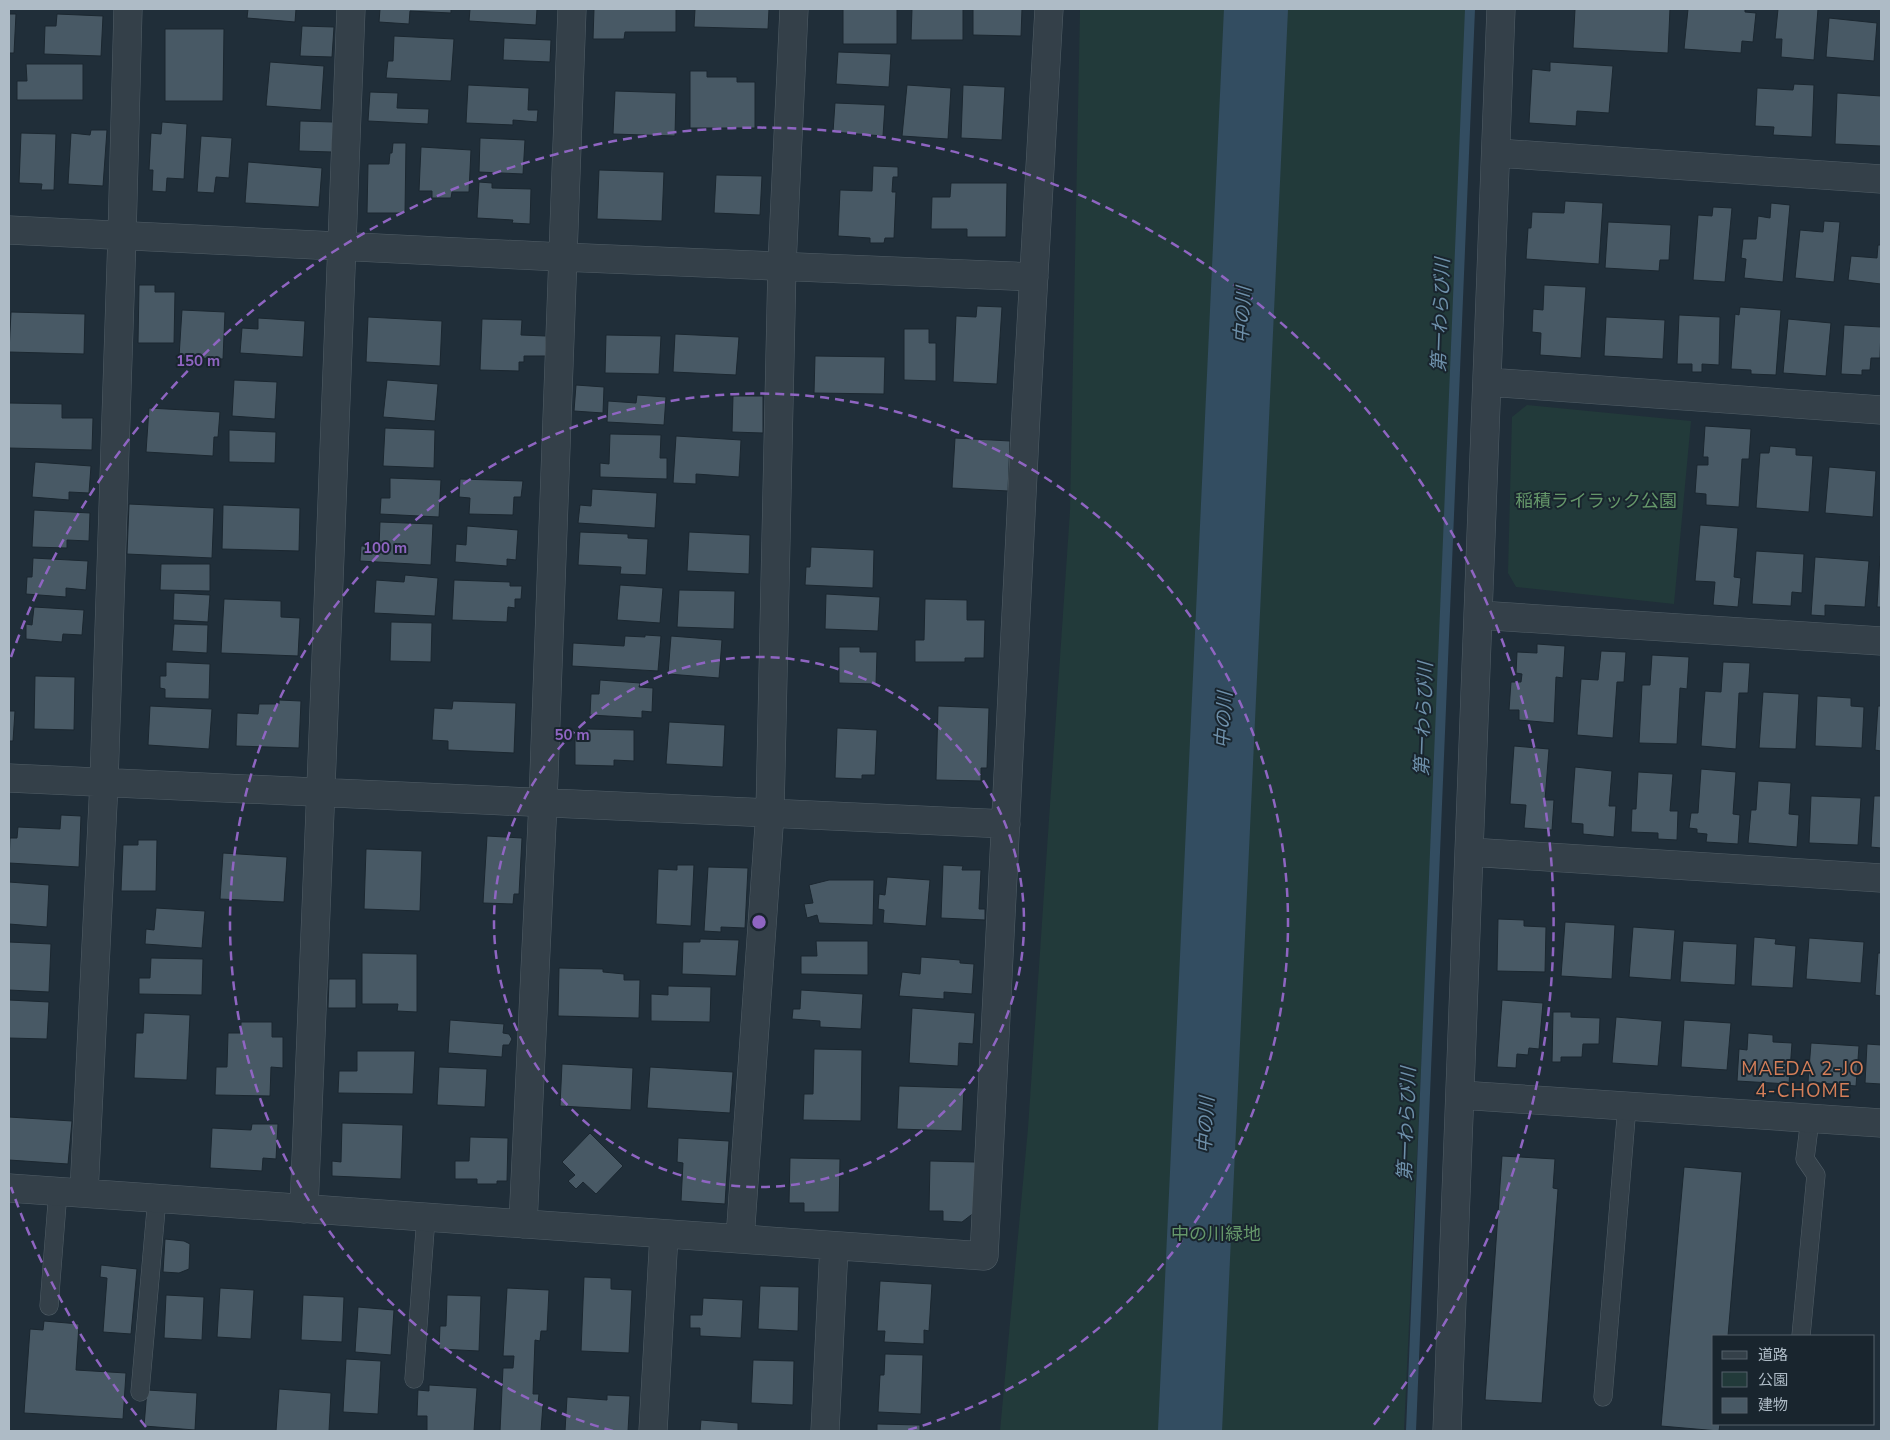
<svg xmlns="http://www.w3.org/2000/svg" width="1890" height="1440" font-family="'Nunito Sans','Noto Sans JP',sans-serif">
<style>
.green{fill:#223a3a}
.lines{fill:none;stroke-linecap:round;stroke-linejoin:round}
.stream{stroke:#334d61;stroke-width:10}
.river{stroke:#334d61;stroke-width:64}
.building{fill:#485965;stroke:#1b2730}
.lane-casing{stroke:#515e67;stroke-width:19}
.street-casing{stroke:#515e67;stroke-width:29}
.lane{stroke:#344049;stroke-width:18}
.street{stroke:#344049;stroke-width:28}
.ring{fill:none;stroke:#8f65c2;stroke-width:2.5;stroke-dasharray:9 6}
.labels{text-anchor:middle;stroke-width:4;stroke-linejoin:round;paint-order:stroke}
.park-label{font-size:18px;fill:#65976a;stroke:#19252e}
.water-label{font-size:19px;font-style:italic;fill:#6e90aa;stroke:#19252e}
.neighbourhood-label{font-size:19px;letter-spacing:1px;fill:#d67f59;stroke:#19252e}
.centre{fill:#8f65c2;stroke:#19252e;stroke-width:2.5}
.ring-label{font-size:15px;text-anchor:middle;font-weight:bold;fill:#8f65c2;stroke:#19252e;stroke-width:4;stroke-linejoin:round;paint-order:stroke}
</style>
<rect width="100%" height="100%" fill="#202e39"/>
<path class="green" d="M1080 9H1471L1404 1431H1000L1028 1128 1070 511Z
M1527 405 1691 421 1674 604 1516 587 1508 573 1512 417Z"/>
<g class="lines">
<path class="stream" d="M1411 1431 1470 9"/>
<path class="river" d="M1190 1431 1256 9"/>
</g>
<path class="building" d="M248 9H296L295 22 247 18Z
M380 9H451V13L410 11 409 24 379 22Z
M470 9H537L536 25 469 21Z
M594 9H676V32H625L624 39H593Z
M695 9H769L768 29 694 27Z
M843 9H897V44H843Z
M912 9H963V40H911Z
M973 9H1022L1021 36 973 35Z
M1575 9H1670L1668 53 1573 48Z
M1688 9H1745V12L1756 13 1753 42 1742 41 1741 53 1684 49Z
M1778 9H1818L1814 60 1781 57 1782 39H1775Z
M9 14H16L14 53H9Z
M57 14 103 16 101 56 44 54 45 26H56Z
M1829 18 1877 23 1874 61 1826 57Z
M302 26 334 27 332 57 300 56Z
M165 29H224L223 101H165Z
M394 36 454 39 451 81 386 78 388 61H393Z
M504 38 551 40 550 62 503 60Z
M838 52 891 54 889 87 836 84Z
M270 62 324 66 321 110 266 106Z
M1550 62 1613 66 1609 113 1577 111 1576 126 1529 123 1532 69 1550 71Z
M26 64H83V100H17V81H27Z
M690 71H707V77H737V82H755V128H690Z
M1794 84 1814 85 1812 137 1773 135 1774 127 1755 126 1757 88 1793 90Z
M468 85 529 88 528 110H538L537 122 513 120V125L466 123Z
M907 85 951 88 948 139 902 136Z
M963 85 1005 87 1002 140 961 138Z
M615 91 676 93 675 136 613 134Z
M370 92 398 93 397 108 429 109 428 124 368 121Z
M1837 93 1881 96V146L1835 144Z
M835 103 885 105 883 136 833 132Z
M300 121 333 122 332 152 299 151Z
M162 122 187 124 184 179 167 178 166 192 152 191 153 170H149L151 133 161 134Z
M91 130H107L103 186 68 184 71 133 90 135Z
M21 133 56 134 54 190H41L42 184 19 183Z
M201 136 232 138 229 178 216 177 214 193 197 192Z
M480 138 525 140 523 174 479 172Z
M393 143H406L405 213H367L368 164H389L390 153H392Z
M421 147 471 150 469 192H452L451 198H432V191H419Z
M248 162 322 168 319 207 245 203Z
M873 166 898 167V177H893L892 192H896L894 238H885L884 243H870V238L838 236 840 190 872 191Z
M599 170 664 172 662 221 597 219Z
M716 175 762 176 760 215 714 213Z
M479 182 492 183V188L531 189 530 224 512 223 513 220 477 218Z
M951 183H1007L1006 237H967V229H931L932 197H950Z
M1565 201 1603 203 1599 264 1526 259 1528 228H1531L1532 212 1564 213Z
M1771 203 1790 205 1783 282 1744 278 1746 259 1741 258 1743 239H1756L1758 216 1770 218Z
M1713 207 1732 208 1725 282 1693 280 1698 215 1712 216Z
M1824 221 1840 222 1834 282 1795 278 1800 230 1823 232Z
M1608 222 1671 225 1669 260H1660L1659 271 1605 268Z
M1878 245H1881V284L1848 280 1851 256 1877 258Z
M139 285H155V292H175L174 343H138Z
M1544 285 1586 287 1581 358 1540 355 1541 333 1532 332 1533 309 1543 310Z
M977 306 1002 307 997 384 953 382 956 316 976 317Z
M1740 307 1781 310 1776 375 1751 374V370L1731 369 1735 314 1739 315Z
M182 310 225 312 223 359 179 357Z
M11 312 85 314 84 354 9 352Z
M1679 315 1720 317 1719 365 1702 364V372H1692V364H1677Z
M368 317 442 321 440 366 366 362Z
M1606 317 1665 320 1663 359 1604 356Z
M258 318 305 321 303 357 240 353 242 328 258 329Z
M482 319 522 320 521 335 546 336V356H524V362H519V371L480 370Z
M1788 319 1831 323 1826 376 1783 373Z
M1844 325 1881 327 1880 358H1871L1870 370H1862V375L1841 374Z
M904 329H929V343H936V381L904 380Z
M675 334 739 337 736 375 673 372Z
M606 335 661 336 659 374 605 373Z
M815 356 885 357 884 394 814 393Z
M234 380 277 382 275 419 232 416Z
M387 380 438 384 435 421 383 417Z
M576 385 604 387 603 413 574 411Z
M637 395 666 397 664 425 607 422 608 401 636 403Z
M733 396H763V433L732 432Z
M9 403 62 404V418H93L92 450 9 448Z
M149 408 220 412 218 437H214L213 456 146 452Z
M1705 426 1751 429 1749 459H1742L1739 507 1706 505V494L1695 493 1697 465H1708V457H1703Z
M385 428 435 430 434 468 383 466Z
M229 430 276 432 275 463 229 462Z
M610 434 661 435 660 458H667V479L600 477V463L609 464Z
M676 436 741 440 739 477 696 474V484L673 483Z
M955 438 1010 441 1008 491 952 488Z
M1770 446 1796 448V455L1813 456 1809 512 1756 508 1760 453H1769Z
M35 462 91 466 89 493 69 492V500L32 497Z
M1829 467 1876 471 1873 517 1825 513Z
M390 478 441 480 439 517 380 514 381 498H390Z
M460 479 523 481 521 497H514L513 515 469 514 470 498 459 497Z
M592 489 657 493 655 528 578 523 580 505 591 506Z
M129 504 214 508 212 558 127 554Z
M223 505 300 508 299 551 222 549Z
M34 510 90 513 89 541 67 540V548L32 547Z
M380 522 433 524 431 565 360 561 361 546H379Z
M1700 525 1738 528 1734 577 1741 578 1738 607 1713 605 1715 582 1695 581Z
M467 526 518 530 516 560 507 559V566L455 562 456 544 466 545Z
M580 532 628 534V538L648 539 646 575 620 574 621 567 578 565Z
M689 532 750 535 749 574 687 571Z
M811 547 874 550 873 588 805 585 806 567H810Z
M1756 551 1804 554 1802 593 1792 592 1791 606 1752 604Z
M1880 556H1881V607H1877Z
M1815 557 1869 561 1865 607 1825 605V616L1811 615Z
M33 558 88 561 86 590 66 588V597L26 594 27 577H32Z
M161 564H210V591L160 590Z
M405 575 438 578 435 616 374 613 376 580 404 582Z
M454 580 510 582V586H522L521 599H515V608L508 607 507 622 452 620Z
M620 585 663 588 660 623 617 620Z
M679 590 735 591 734 629 677 627Z
M174 593 210 595 208 622 173 620Z
M826 594 880 597 878 631 825 629Z
M224 599 281 601V617L300 618 298 656 221 653Z
M925 599 967 600V620H985L984 658H965V662H915V640H924Z
M34 607 84 610 82 635 63 634 62 642 26 639V624L32 625Z
M391 622 432 623 431 662 390 661Z
M174 624 208 625 207 653 172 651Z
M645 635 661 636 658 671 572 666 573 643 624 646 625 636 645 637Z
M671 636 722 640 719 678 668 674Z
M1537 644 1565 646 1563 678 1556 677 1554 723 1519 720V710H1509L1511 682H1521L1522 674 1516 673 1517 652 1537 653Z
M839 647H860V652H877L876 684 839 683Z
M1601 651 1626 652 1624 682H1617L1613 738 1577 735 1581 679 1598 680Z
M1652 655 1689 657 1687 689 1680 688 1677 744 1639 743 1642 685H1650Z
M166 662 210 664 209 699 165 698V689L160 688V676H166Z
M1723 662 1750 663 1748 693H1739L1736 749 1701 746 1705 691 1721 692Z
M35 676 75 677 74 730 34 729Z
M600 680 640 683 639 687 653 688 652 712 642 711V718L590 715 591 694H599Z
M1763 692 1799 694 1796 749 1759 748Z
M1817 696 1851 698V706L1864 707 1862 748 1815 746Z
M279 700 301 701 299 748 236 746 237 713 258 714 259 704H279Z
M453 701 516 703 514 753 448 750V741L432 740 434 708 452 709Z
M150 706 212 709 209 749 148 745Z
M938 706 989 708 987 768H981V781L936 780Z
M1878 706H1881V751L1875 750Z
M9 711H15L13 741H9Z
M669 722 725 725 723 767 666 764Z
M837 728 877 730 875 775H862V779L835 778Z
M587 729 634 730V761L614 760V766L575 765V736H586Z
M1514 746 1549 749 1545 800H1554L1552 830 1524 828 1526 805 1510 804Z
M1575 767 1612 771 1609 806H1616L1614 837 1583 834V824L1571 823Z
M1701 769 1736 772 1733 814 1740 815 1738 844 1706 842 1707 834 1697 833V829L1689 828 1691 813H1698Z
M1638 772 1673 774 1670 811H1678L1677 840 1658 839V833L1631 832 1632 809H1636Z
M1758 781 1791 783 1789 814 1799 815 1797 847 1748 843 1751 810H1756Z
M1811 796 1861 798 1858 845 1809 843Z
M1874 796H1881V848L1871 847Z
M61 815 81 816 79 867 9 863 10 838H17L18 827 60 829Z
M487 836 522 838 519 894H514L513 904 483 903Z
M138 840H157L156 891H121L123 845H138Z
M366 849 422 851 420 911 364 909Z
M223 853 287 857 284 902 220 899Z
M677 865H694L691 926 656 924 658 869 677 870Z
M943 865 963 866 962 870H981L979 909H985V920L941 918Z
M708 867 748 868 745 928 721 927V932L704 931Z
M887 877 930 880 926 926 883 923 884 910 878 909 879 894 885 895Z
M829 880H874L873 925 819 923 817 915 807 918 804 904 813 903 809 885Z
M9 882 49 885 47 927 9 924Z
M156 908 205 911 202 948 145 944 146 929 154 930Z
M1498 919 1524 920V926L1546 927 1545 972 1497 971Z
M1565 922 1615 925 1612 979 1561 976Z
M1633 927 1675 930 1671 980 1629 977Z
M1754 937 1776 939 1775 944 1796 946 1793 988 1751 986Z
M1809 938 1864 942 1861 983 1806 979Z
M700 939 739 940 736 976 682 974 683 942H700Z
M816 941H868V975L801 974V956H817Z
M1683 941 1737 944 1735 985 1680 982Z
M9 942 51 944 49 992 9 990Z
M362 953 417 954V1012L397 1011 398 1004H362Z
M1878 953H1881V996L1875 995Z
M921 957 960 960V963L974 964 972 994 944 992V999L899 996 902 972 920 974Z
M151 958 203 959 202 995 139 994V978H150Z
M559 968 603 969V972L624 974V980H640L639 1018 558 1016Z
M329 979H356V1008H328Z
M668 986 711 987 710 1022 651 1021V994L668 995Z
M801 990 863 994 861 1029 820 1027V1021L792 1019 793 1009H800Z
M9 1000 49 1002 47 1039 9 1038Z
M1502 1000 1543 1003 1539 1049 1529 1048 1528 1055 1517 1054 1516 1068 1497 1067Z
M912 1008 975 1013 973 1044 959 1043 958 1066 909 1063Z
M1553 1012H1571V1017L1600 1018 1599 1044H1583L1582 1057H1561V1062H1552Z
M144 1013 190 1015 187 1080 134 1078 136 1033H143Z
M1616 1017 1662 1021 1658 1066 1612 1063Z
M450 1020 504 1024 503 1033 509 1034 512 1039 509 1045H503L502 1057 448 1053Z
M1684 1020 1731 1023 1727 1070 1681 1067Z
M241 1022H272V1037H283V1068L271 1067 270 1096 215 1095 216 1067H227L228 1033H241Z
M1748 1033 1773 1035V1042L1792 1043 1789 1084 1737 1081 1739 1049 1747 1050Z
M1811 1043 1859 1046 1856 1086 1808 1082Z
M1867 1044 1881 1045V1084L1865 1083Z
M814 1049 862 1050 861 1121 803 1120 804 1094H813Z
M357 1051H415L413 1094 338 1093 339 1071H357Z
M562 1064 633 1068 631 1110 560 1106Z
M439 1067 487 1069 485 1107 437 1105Z
M650 1067 733 1072 730 1113 647 1108Z
M899 1086 964 1088 962 1131 897 1129Z
M9 1117 72 1121 68 1164 9 1160Z
M342 1123 403 1125 401 1179 332 1176V1161L341 1162Z
M252 1124H278L276 1159 263 1158 262 1171 210 1168 212 1128 251 1130Z
M590 1133 623 1166 596 1194 583 1182 576 1189 568 1181 575 1175 562 1162Z
M470 1137 508 1138 507 1181H497V1184H477V1179H455V1161H469Z
M678 1138 729 1141 725 1204 681 1201 683 1163 677 1162Z
M1502 1156 1555 1159 1553 1188 1558 1189 1542 1403 1485 1400Z
M790 1158 840 1159 839 1212H804V1203H789Z
M930 1161 975 1162V1212L962 1222 943 1221V1211H929Z
M1684 1167 1742 1172 1728 1336H1714V1424H1720L1719 1431 1661 1426Z
M165 1239 184 1241 190 1244 189 1269 179 1273 163 1272Z
M101 1265 137 1269 131 1334 103 1332 107 1278 100 1277Z
M584 1277 611 1278V1289L632 1290 629 1353 581 1351Z
M880 1281 932 1284 929 1331 924 1330V1344L884 1342 885 1331H877Z
M760 1286 799 1287 798 1331 758 1329Z
M220 1288 254 1290 251 1339 217 1337Z
M507 1288 549 1290 547 1331H541L540 1341 535 1340 533 1394H539L538 1404H543L541 1431H500L503 1368H513L514 1356H503Z
M166 1295 204 1297 202 1340 164 1338Z
M303 1295 344 1297 342 1342 301 1340Z
M447 1295 481 1296 479 1351 439 1349 440 1326H446Z
M703 1298 743 1300 741 1338 700 1336V1328H690V1315H702Z
M358 1307 394 1310 391 1355 355 1352Z
M44 1321 79 1324 76 1370 126 1373 123 1419 24 1413 30 1329 43 1330Z
M885 1354 923 1355 921 1414 878 1412 880 1375H884Z
M346 1359 381 1361 378 1414 343 1412Z
M753 1360 794 1361 793 1405 751 1403Z
M429 1385 477 1388 474 1431H427V1416H417L418 1390 429 1391Z
M279 1389 331 1393 329 1431H276Z
M147 1390 197 1393 195 1430 144 1426Z
M607 1395 630 1396 628 1431H565L567 1397 607 1400Z
M701 1420 738 1423V1431H700Z
M877 1424 920 1425V1431H877Z"/>
<g class="lines">
<g class="lane-casing">
<path id="lane" d="M49 1306 58 1191
M1801 1336 1816 1175 1805 1159 1810 1119
M414 1379 426 1217
M140 1392 157 1198
M1603 1397 1627 1106"/>
</g>
<g class="street-casing">
<path id="street" d="M1496 153 1881 179
M9 230 562 257 1034 277
M1487 382 1881 410
M1478 615 1881 641
M9 778 1006 824
M1469 852 1881 878
M1460 1095 1881 1123
M9 1188 984 1256 1026 414 1049 9
M84 1193 104 782 122 236 128 9
M304 1209C319 809 338 409 351 9
M523 1224 543 802 572 9
M740 1239 770 812 782 265 794 9
M653 1431 664 1234
M825 1431 834 1246
M1447 1431 1501 9"/>
</g>
<use href="#lane" class="lane"/>
<use href="#street" class="street"/>
</g>
<g class="ring">
<circle cx="759" cy="922" r="265"/>
<path d="M613 1431A529 529 0 1 1 905 1431"/>
<path d="M146 1427A794 794 0 0 1 11 1187M11 657A794 794 0 1 1 1372 1427"/>
</g>
<g class="labels">
<g class="park-label">
<text x="1596" y="507">稲積ライラック公園</text>
<text x="1216" y="1240">中の川緑地</text>
</g>
<g class="water-label">
<text transform="translate(1242 315) rotate(-87)" y="7">中の川</text>
<text transform="translate(1440 315) rotate(-88)" y="7">第一わらび川</text>
<text transform="translate(1423 719) rotate(-88)" y="7">第一わらび川</text>
<text transform="translate(1223 720) rotate(-87)" y="7">中の川</text>
<text transform="translate(1406 1124) rotate(-88)" y="7">第一わらび川</text>
<text transform="translate(1205 1125) rotate(-87)" y="7">中の川</text>
</g>
<g class="neighbourhood-label">
<text x="1803" y="1075">MAEDA 2-JO<tspan x="1803" dy="22">4-CHOME</tspan></text>
</g>
</g>
<circle cx="759" cy="922" r="8" class="centre"/>
<g class="ring-label">
<text x="198" y="366">150 m</text>
<text x="385" y="553">100 m</text>
<text x="572" y="740">50 m</text>
</g>
<rect width="1890" height="1440" fill="none" stroke="#aebbc6" stroke-width="20"/>
<rect x="1712" y="1335" width="162" height="90" fill="#19252e" stroke="#55616b"/>
<rect x="1722" y="1351" width="25" height="8" fill="#344049" stroke="#55616b"/>
<text x="1758" y="1360" font-size="15" fill="#aebbc6">道路</text>
<rect x="1722" y="1372" width="25" height="15" fill="#223a3a" stroke="#55616b"/>
<text x="1758" y="1385" font-size="15" fill="#aebbc6">公園</text>
<rect x="1722" y="1398" width="25" height="15" fill="#485965" stroke="#55616b"/>
<text x="1758" y="1410" font-size="15" fill="#aebbc6">建物</text>
</svg>
